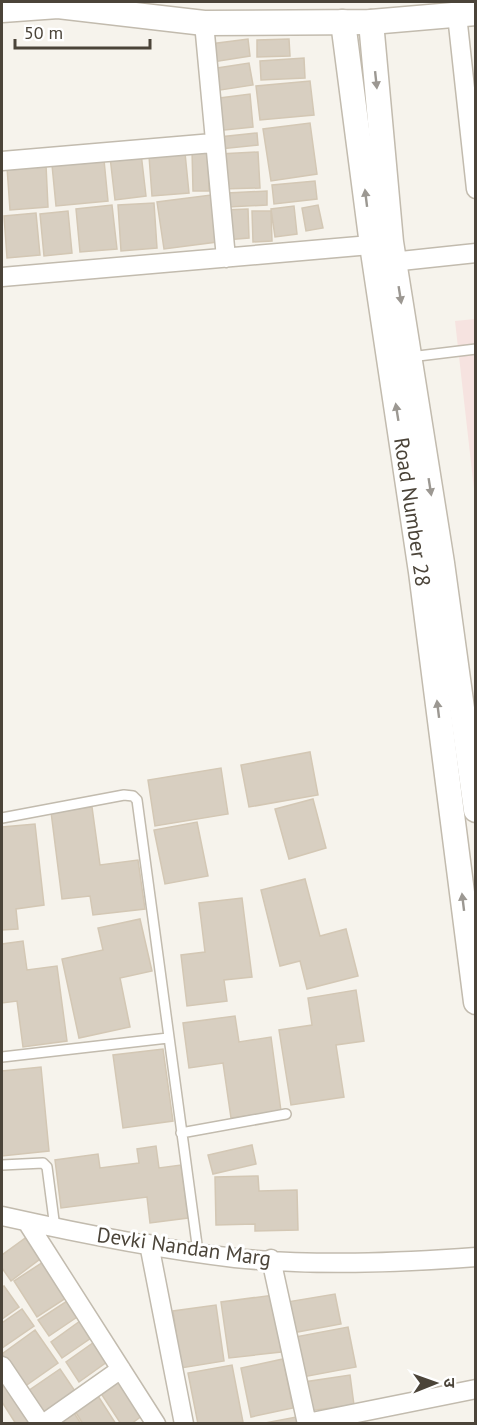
<svg xmlns="http://www.w3.org/2000/svg" width="477" height="1425" font-family="'PT Sans','Noto Sans Devanagari',sans-serif">
<style>
.medical{fill:#f6e3e0}
.building{fill:#d8cfc1;stroke:#d3c7b4;stroke-width:1.5}
.lines{fill:none;stroke-linecap:round;stroke-linejoin:round}
.service-casing{stroke:#c2bbae;stroke-width:12}
.minor-casing{stroke:#c2bbae;stroke-width:21}
.tertiary-casing{stroke:#c2bbae;stroke-width:27}
.service{stroke:#fff;stroke-width:9}
.minor{stroke:#fff;stroke-width:18}
.tertiary{stroke:#fff;stroke-width:24}
.oneway{fill:#9c9892}
.labels{text-anchor:middle;stroke-width:6;stroke-linejoin:round;paint-order:stroke}
.street-label{font-size:21px;fill:#4b4439;stroke:#fff}
</style>
<rect width="100%" height="100%" fill="#f6f3ec"/>
<path class="medical" d="M475 319V498L455 321Z"/>
<path class="building" d="M248 39 250 56 213 62 210 44Z
M289 39 290 56 257 57V40Z
M304 58 305 78 261 80 260 61Z
M249 63 253 85 214 91 211 69Z
M310 81 314 115 260 120 256 86Z
M250 94 253 127 215 131 212 99Z
M310 123 317 174 271 181 263 129Z
M257 133 258 145 220 149 219 137Z
M192 150H208L209 191H193Z
M258 152 260 188 221 189 219 154Z
M141 153 146 196 115 200 110 157Z
M185 153 189 193 152 196 149 156Z
M104 160 108 201 56 206 52 165Z
M46 165 48 207 10 210 7 167Z
M315 181 317 199 274 204 272 185Z
M267 191V205L228 207 227 193Z
M211 195 217 242 164 249 157 202Z
M154 203 157 248 121 251 118 205Z
M112 205 117 249 80 252 76 209Z
M318 205 323 228 306 231 302 208Z
M294 206 297 234 275 237 271 209Z
M248 209 249 238 225 240 223 210Z
M68 211 72 253 44 256 40 214Z
M252 211H271L272 241 253 242Z
M36 213 40 255 7 258 4 216Z
M310 752 318 795 249 807 241 765Z
M221 768 228 814 155 826 148 780Z
M313 799 326 848 289 859 275 809Z
M92 807 100 865 138 860 145 909 93 915 90 896 62 899 51 812Z
M197 822 208 876 165 884 154 830Z
M35 824 44 905 16 909 18 929 2 930V827Z
M305 879 320 936 346 929 358 976 307 989 300 961 280 966 261 890Z
M242 898 252 977 224 980 227 1001 187 1006 181 955 205 952 199 903Z
M140 919 152 971 120 978 130 1027 79 1038 62 959 103 950 98 928Z
M23 941 27 970 57 966 67 1041 23 1047 17 1001 2 1003V944Z
M356 990 364 1041 336 1045 344 1097 291 1105 279 1030 312 1025 308 998Z
M235 1016 239 1042 271 1037 281 1111 231 1118 223 1063 189 1068 183 1023Z
M163 1049 173 1121 123 1128 113 1055Z
M41 1067 49 1151 2 1156V1071Z
M252 1145 256 1164 213 1174 208 1155Z
M156 1146 159 1168 181 1165 188 1218 150 1223 147 1197 61 1208 55 1160 98 1154 100 1168 139 1163 137 1149Z
M258 1176 259 1191 297 1190 298 1230 255 1231V1224L216 1225 215 1177Z
M28 1236 44 1256 11 1281 2 1268V1255Z
M43 1262 66 1298 37 1317 14 1281Z
M4 1286 19 1307 2 1319V1287Z
M335 1294 341 1324 292 1333 287 1302Z
M274 1295 281 1352 229 1358 221 1302Z
M70 1299 80 1315 49 1336 38 1320Z
M216 1305 224 1361 181 1368 173 1311Z
M22 1309 34 1326 2 1348V1323Z
M80 1321 91 1338 62 1358 51 1342Z
M348 1327 356 1367 303 1377 295 1337Z
M35 1330 58 1363 24 1387 2 1354Z
M97 1340 111 1359 79 1382 66 1362Z
M283 1359 293 1408 251 1417 241 1368Z
M232 1365 243 1422 198 1424 188 1373Z
M60 1369 75 1391 43 1413 28 1391Z
M350 1375 354 1405 308 1411 304 1382Z
M118 1379 143 1415 131 1424H121L100 1392Z
M6 1385 31 1420 26 1424H16L2 1402V1388Z
M98 1396 116 1424H83L75 1411Z
M73 1411 81 1424H54Z
M296 1417 298 1424H260Z"/>
<g class="lines">
<g class="service-casing">
<path id="service" d="M410 357 476 349
M2 818 124 795 133 796 137 800 198 1252
M2 1057 168 1038
M181 1133 286 1114
M2 1165 43 1163 47 1167 55 1228"/>
</g>
<g class="minor-casing">
<path id="minor" d="M457 15 476 189
M204 23 226 258
M2 161 213 143
M382 263 476 253
M2 277 382 244
M2 1216C78 1233 157 1249 235 1258 315 1266 395 1263 476 1257
M27 1222 156 1424
M149 1244 184 1424
M271 1259 307 1424
M2 1366 41 1424
M307 1423 476 1389
M43 1424 121 1369"/>
</g>
<g class="tertiary-casing">
<g id="tertiary">
<path d="M2 10 58 6 204 23 371 22 476 13"/>
<path id="s1" d="M343 22 372 245 421 572 476 1002"/>
<path d="M371 22 391 242 442 563 476 810"/>
</g>
</g>
<use href="#service" class="service"/>
<use href="#minor" class="minor"/>
<use href="#tertiary" class="tertiary"/>
</g>
<defs><path id="oneway-solid" d="M-6-.8H1V-3.2L6.5 0L1 3.2V.8H-6Z" transform="scale(1.5)"/></defs>
<g class="oneway">
<use href="#oneway-solid" transform="translate(376 80) rotate(84)"/>
<use href="#oneway-solid" transform="translate(366 198) rotate(-97)"/>
<use href="#oneway-solid" transform="translate(400 295) rotate(81)"/>
<use href="#oneway-solid" transform="translate(397 412) rotate(-99)"/>
<use href="#oneway-solid" transform="translate(430 487) rotate(81)"/>
<use href="#oneway-solid" transform="translate(438 709) rotate(-97)"/>
<use href="#oneway-solid" transform="translate(463 902) rotate(-97)"/>
</g>
<g class="labels">
<g class="street-label">
<text dy="7" stroke="none"><textPath href="#s1" startOffset="495">Road Number 28</textPath></text>
<text transform="translate(184 1247) rotate(8)" y="7">Devki Nandan Marg</text>
</g>
</g>
<rect width="477" height="1425" fill="none" stroke="#4b4439" stroke-width="6"/>
<g transform="translate(435 1383) rotate(89)" stroke="#ffffff" stroke-width="4.5" paint-order="stroke">
<path d="M0-4.5L10 22L0 15L-10 22Z" fill="#4b4439"/>
<text y="-9" font-size="16" font-weight="bold" text-anchor="middle" fill="#4b4439">उ</text>
</g>
<path d="M15 39v9h135v-9" fill="none" stroke="#4b4439" stroke-width="3"/>
<text x="24" y="39" font-size="18" fill="#4b4439" stroke="#ffffff" stroke-width="4.5" paint-order="stroke">50 m</text>
</svg>
